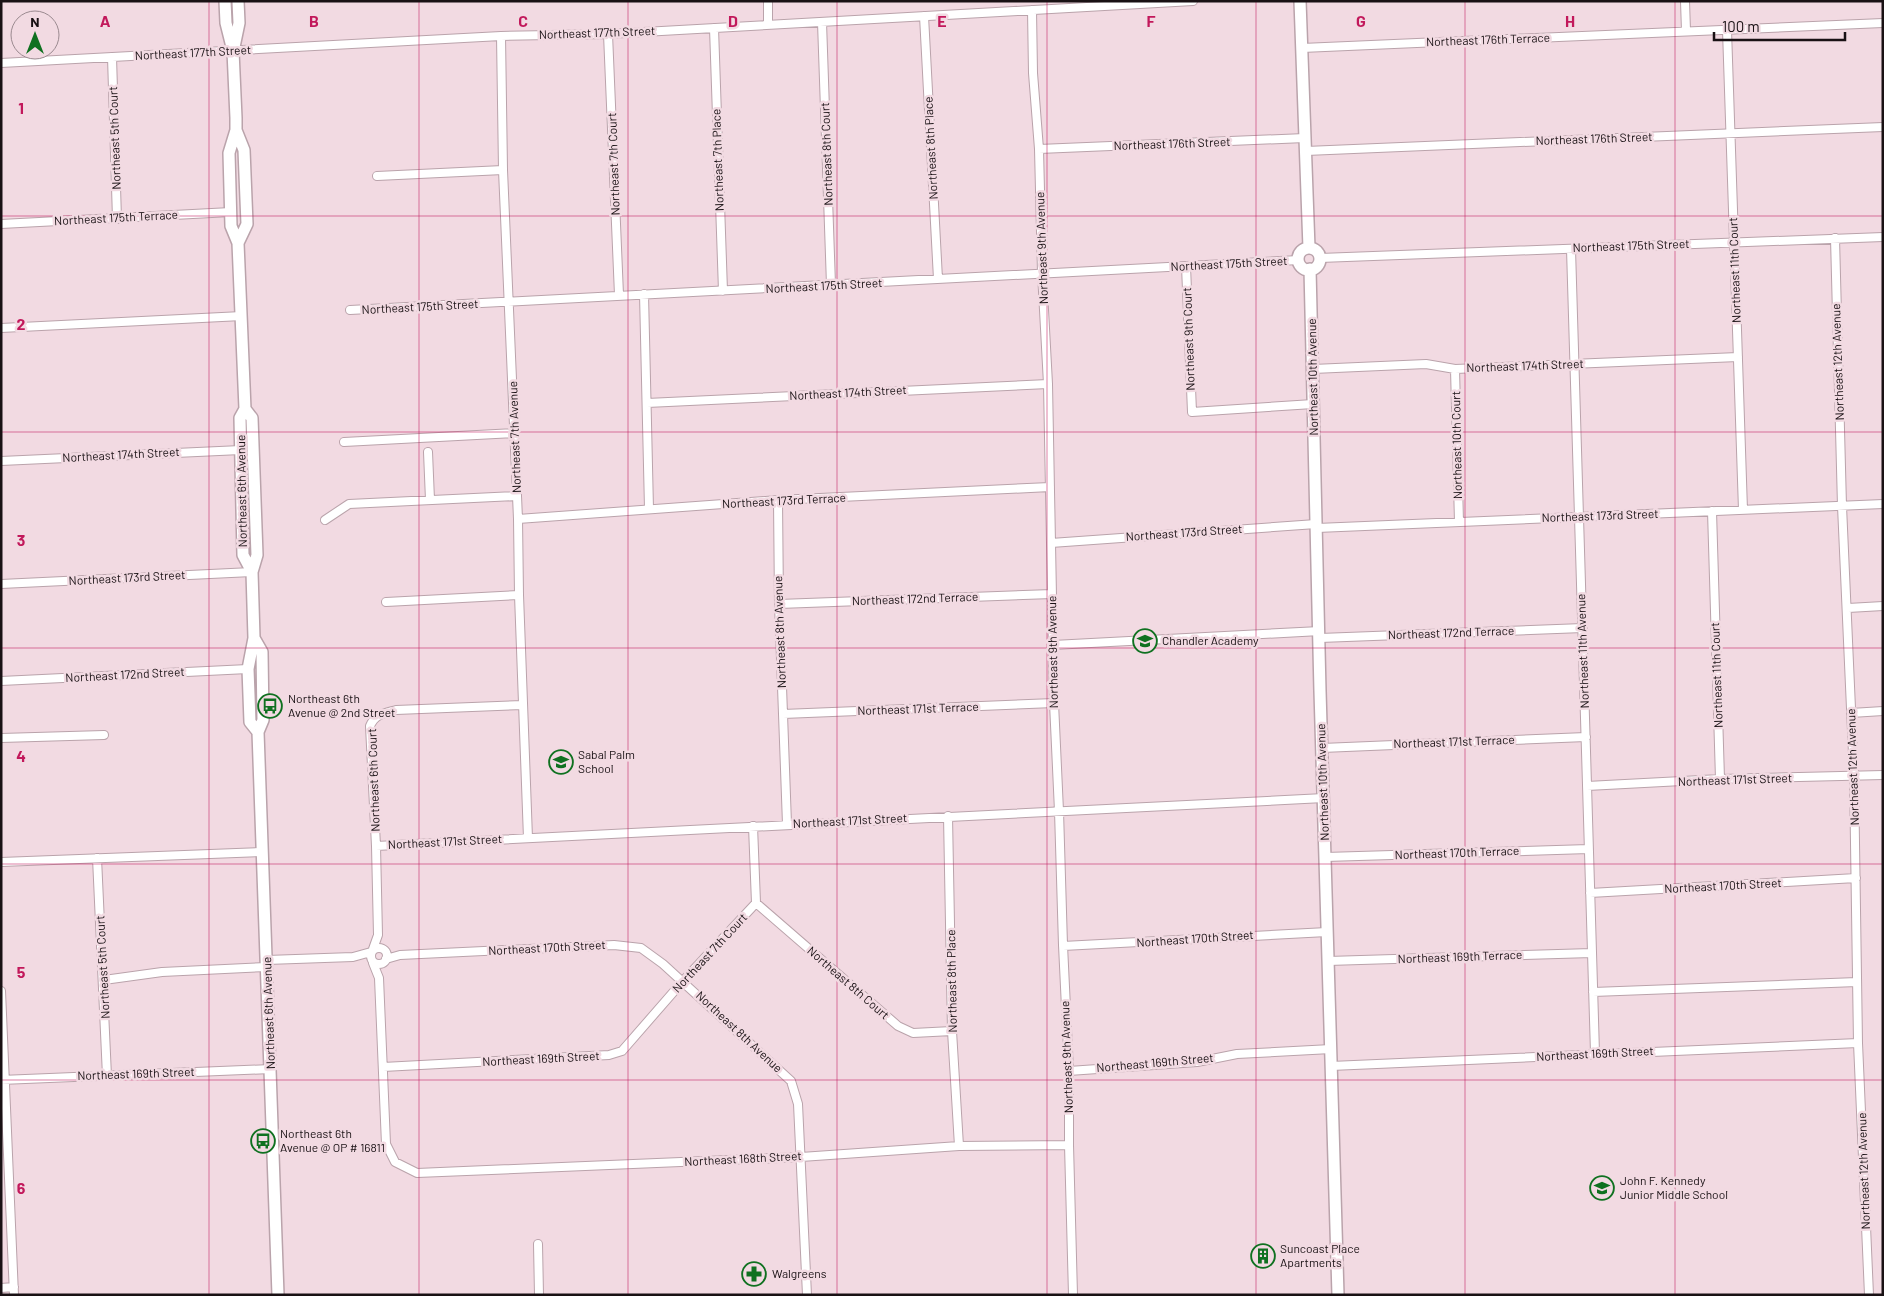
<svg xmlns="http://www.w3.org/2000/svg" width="1884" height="1296" font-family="Barlow,sans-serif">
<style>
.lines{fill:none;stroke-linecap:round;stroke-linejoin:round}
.street-casing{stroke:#baa3ab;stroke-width:10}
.secondary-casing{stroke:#baa3ab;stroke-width:14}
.street{stroke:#fff;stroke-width:8}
.secondary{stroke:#fff;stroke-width:11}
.grid{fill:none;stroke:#c2185b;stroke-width:1;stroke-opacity:0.55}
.labels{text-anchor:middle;stroke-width:5;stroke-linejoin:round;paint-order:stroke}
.street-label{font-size:12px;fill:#191114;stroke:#f2dae2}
.poi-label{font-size:12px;fill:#191114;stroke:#f2dae2;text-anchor:start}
.grid-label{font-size:16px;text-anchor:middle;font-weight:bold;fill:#c2185b;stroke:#f2dae2;stroke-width:5;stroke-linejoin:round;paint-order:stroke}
</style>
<rect width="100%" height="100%" fill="#f2dae2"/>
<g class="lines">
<g class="street-casing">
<path id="street" d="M768 1V25
M1685 1 1686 31
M1032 10 1033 73 1039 149 1042 273 1048 384 1054 703 1059 811 1063 945 1069 1071V1145L1073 1295
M924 16 938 279
M822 22 831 285
M714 28 723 291
M1727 30 1743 510
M608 34 619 295
M501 36 503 170 518 519 519 595 528 838
M1302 48 1883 23
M112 57 117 219
M1 63 501 36 608 34 1193 1
M1039 149 1305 138
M1306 151 1883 127
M377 176 503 170
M1 224 231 212
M1835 238 1842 506 1854 776 1858 1043 1869 1295
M1571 249 1595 1053
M1320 258 1883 237
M1186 266 1192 412 1313 404
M644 294 649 509
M350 310 1299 260
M1 328 242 316
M1313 369 1426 364 1455 369 1738 357
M1455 369 1459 522
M647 403 1048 384
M344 442 515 433
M428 452 430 500
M1 461 241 450
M778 500 779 604 787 824
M1712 511 1720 779
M518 519 778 500 1050 487
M325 520 349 504 517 496
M1317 528 1883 504
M1051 543 1316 524
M1 584 252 572
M386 602 519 595
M779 604 1052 594
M1848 608 1883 606
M1320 638 1583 628
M1053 645 1320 631
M1 681 248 669
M1851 713 1883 711
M783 714 1054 703
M1 738 104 735
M1322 748 1586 737
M1587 786 1720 779 1883 775
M948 816 952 1031 959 1146
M376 846 1324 798
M1325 857 1589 849
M97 858 107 1076
M1 862 262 852
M1590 893 1856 878
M756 903 898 1026 913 1033 952 1031
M1063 946 1327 932
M371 956a8 8 0 1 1 16 0a8 8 0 1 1-16 0Z
M373 949 378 935 376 846 370 726C375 714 385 713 396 710L523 705
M386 959 400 955 614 945 641 948 663 964 791 1081 798 1104 807 1295
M267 960 353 957 371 952
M1328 961 1592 953
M373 963 379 978 386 1144 395 1162 417 1173 801 1157 959 1146 1069 1145
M104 980 162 972 267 967
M1 991 14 1295
M1593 992 1857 982
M1331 1066 1858 1043
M383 1067 609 1055 622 1051 683 981 756 903 753 826
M1069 1071 1197 1062 1237 1054 1331 1049
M1 1080 271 1069
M538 1244 539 1295
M1 1288 14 1287"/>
</g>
<g class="secondary-casing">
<path id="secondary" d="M225 1 226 23 233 51 236 118V130L229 153 231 226 238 243 245 409 252 418 257 555 252 572 254 638 248 669 250 722 258 732
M1300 1 1309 248
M234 47 239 23 238 1
M236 130 244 150 247 224 238 243
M1298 259a11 11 0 1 1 22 0a11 11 0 1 1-22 0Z
M1310 269 1320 691 1338 1295
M245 409 240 418 243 555 252 572
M254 638 262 652 263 720 258 732 278 1295"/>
</g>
<use href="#street" class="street"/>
<use href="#secondary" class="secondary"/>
</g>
<path class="grid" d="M209 1V1295M419 1V1295M628 1V1295M837 1V1295M1047 1V1295M1256 1V1295M1465 1V1295M1675 1V1295M1 216H1883M1 432H1883M1 648H1883M1 864H1883M1 1080H1883"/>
<defs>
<g id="school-ring" transform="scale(1.25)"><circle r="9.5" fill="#f2dae2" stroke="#0f7120" stroke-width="1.5"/><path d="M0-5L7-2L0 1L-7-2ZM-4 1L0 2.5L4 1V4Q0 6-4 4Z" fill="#0f7120"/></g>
<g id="bus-ring" transform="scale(1.25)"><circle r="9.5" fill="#f2dae2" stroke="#0f7120" stroke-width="1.5"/><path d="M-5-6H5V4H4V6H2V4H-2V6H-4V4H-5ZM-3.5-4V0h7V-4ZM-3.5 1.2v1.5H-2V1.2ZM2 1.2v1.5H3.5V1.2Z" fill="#0f7120"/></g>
<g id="building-ring" transform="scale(1.25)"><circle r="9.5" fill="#f2dae2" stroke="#0f7120" stroke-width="1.5"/><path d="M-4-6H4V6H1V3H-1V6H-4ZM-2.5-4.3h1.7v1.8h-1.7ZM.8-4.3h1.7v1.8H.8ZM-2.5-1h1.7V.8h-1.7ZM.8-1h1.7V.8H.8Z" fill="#0f7120"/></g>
<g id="pharmacy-ring" transform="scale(1.25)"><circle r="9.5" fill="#f2dae2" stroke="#0f7120" stroke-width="1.5"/><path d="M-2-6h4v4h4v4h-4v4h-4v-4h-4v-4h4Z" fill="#0f7120"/></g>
</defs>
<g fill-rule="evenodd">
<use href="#school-ring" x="1145" y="641"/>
<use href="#bus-ring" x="270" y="706"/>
<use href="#school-ring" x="561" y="762"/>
<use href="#bus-ring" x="263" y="1141"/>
<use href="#school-ring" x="1602" y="1188"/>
<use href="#building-ring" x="1263" y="1256"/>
<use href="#pharmacy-ring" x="754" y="1274"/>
</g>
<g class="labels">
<g class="street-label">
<text transform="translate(597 33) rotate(-2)" y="4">Northeast 177th Street</text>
<text transform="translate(1488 40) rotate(-2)" y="4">Northeast 176th Terrace</text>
<text transform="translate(193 53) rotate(-3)" y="4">Northeast 177th Street</text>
<text transform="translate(115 138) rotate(-92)" y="4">Northeast 5th Court</text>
<text transform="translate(1594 139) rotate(-2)" y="4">Northeast 176th Street</text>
<text transform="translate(1172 144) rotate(-2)" y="4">Northeast 176th Street</text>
<text transform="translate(931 148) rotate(-93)" y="4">Northeast 8th Place</text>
<text transform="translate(827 154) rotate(-92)" y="4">Northeast 8th Court</text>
<text transform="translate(718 160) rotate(-92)" y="4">Northeast 7th Place</text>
<text transform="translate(614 164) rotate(-92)" y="4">Northeast 7th Court</text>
<text transform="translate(116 218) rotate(-3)" y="4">Northeast 175th Terrace</text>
<text transform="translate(1631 246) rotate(-2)" y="4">Northeast 175th Street</text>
<text transform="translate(1042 248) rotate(-92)" y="4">Northeast 9th Avenue</text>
<text transform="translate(1229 264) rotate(-3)" y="4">Northeast 175th Street</text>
<text transform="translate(1735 270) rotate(-92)" y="4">Northeast 11th Court</text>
<text transform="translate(824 286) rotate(-3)" y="4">Northeast 175th Street</text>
<text transform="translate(420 307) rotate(-3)" y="4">Northeast 175th Street</text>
<text transform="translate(1189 339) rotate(-92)" y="4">Northeast 9th Court</text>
<text transform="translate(1838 362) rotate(-92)" y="4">Northeast 12th Avenue</text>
<text transform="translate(1525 366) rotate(-2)" y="4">Northeast 174th Street</text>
<text transform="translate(1313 377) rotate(-91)" y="4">Northeast 10th Avenue</text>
<text transform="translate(848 393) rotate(-3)" y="4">Northeast 174th Street</text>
<text transform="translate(515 437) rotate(-92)" y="4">Northeast 7th Avenue</text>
<text transform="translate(1457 445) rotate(-91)" y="4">Northeast 10th Court</text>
<text transform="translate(121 455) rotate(-3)" y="4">Northeast 174th Street</text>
<text transform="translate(242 491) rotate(-91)" y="4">Northeast 6th Avenue</text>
<text transform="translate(784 501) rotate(-3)" y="4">Northeast 173rd Terrace</text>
<text transform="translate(1600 516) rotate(-2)" y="4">Northeast 173rd Street</text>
<text transform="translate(1184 533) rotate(-4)" y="4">Northeast 173rd Street</text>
<text transform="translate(127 578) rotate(-3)" y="4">Northeast 173rd Street</text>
<text transform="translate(915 599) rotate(-2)" y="4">Northeast 172nd Terrace</text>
<text transform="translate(780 632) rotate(-92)" y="4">Northeast 8th Avenue</text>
<text transform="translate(1451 633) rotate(-2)" y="4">Northeast 172nd Terrace</text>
<text transform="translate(1583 651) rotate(-92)" y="4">Northeast 11th Avenue</text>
<text transform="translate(1053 652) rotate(-91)" y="4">Northeast 9th Avenue</text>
<text transform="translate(125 675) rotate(-3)" y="4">Northeast 172nd Street</text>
<text transform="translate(1717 675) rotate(-92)" y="4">Northeast 11th Court</text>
<text transform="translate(918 709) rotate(-2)" y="4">Northeast 171st Terrace</text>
<text transform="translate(1454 742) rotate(-2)" y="4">Northeast 171st Terrace</text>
<text transform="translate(1853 767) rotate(-92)" y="4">Northeast 12th Avenue</text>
<text transform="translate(374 780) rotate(-92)" y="4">Northeast 6th Court</text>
<text transform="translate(1735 780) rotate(-2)" y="4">Northeast 171st Street</text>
<text transform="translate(1323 782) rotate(-92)" y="4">Northeast 10th Avenue</text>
<text transform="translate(850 821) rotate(-3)" y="4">Northeast 171st Street</text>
<text transform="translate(445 842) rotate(-3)" y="4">Northeast 171st Street</text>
<text transform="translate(1457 853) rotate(-2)" y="4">Northeast 170th Terrace</text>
<text transform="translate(1723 886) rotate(-3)" y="4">Northeast 170th Street</text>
<text transform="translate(1195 939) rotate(-4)" y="4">Northeast 170th Street</text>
<text transform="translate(547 948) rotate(-3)" y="4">Northeast 170th Street</text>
<text transform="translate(710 953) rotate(-47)" y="4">Northeast 7th Court</text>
<text transform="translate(1460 957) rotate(-2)" y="4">Northeast 169th Terrace</text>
<text transform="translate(103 967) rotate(-93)" y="4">Northeast 5th Court</text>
<text transform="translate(952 981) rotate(-91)" y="4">Northeast 8th Place</text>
<text transform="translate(848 983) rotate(41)" y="4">Northeast 8th Court</text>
<text transform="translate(269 1013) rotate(-92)" y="4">Northeast 6th Avenue</text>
<text transform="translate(739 1032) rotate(43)" y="4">Northeast 8th Avenue</text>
<text transform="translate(1595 1054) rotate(-3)" y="4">Northeast 169th Street</text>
<text transform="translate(1067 1057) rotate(-92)" y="4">Northeast 9th Avenue</text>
<text transform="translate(541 1059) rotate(-3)" y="4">Northeast 169th Street</text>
<text transform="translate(1155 1063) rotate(-5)" y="4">Northeast 169th Street</text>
<text transform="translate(136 1074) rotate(-2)" y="4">Northeast 169th Street</text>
<text transform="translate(743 1159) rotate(-3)" y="4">Northeast 168th Street</text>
<text transform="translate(1864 1171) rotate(-92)" y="4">Northeast 12th Avenue</text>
</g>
<g class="poi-label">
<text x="1162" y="645">Chandler Academy</text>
<text x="288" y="703">Northeast 6th<tspan x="288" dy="14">Avenue @ 2nd Street</tspan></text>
<text x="578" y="759">Sabal Palm<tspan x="578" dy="14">School</tspan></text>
<text x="280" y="1138">Northeast 6th<tspan x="280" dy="14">Avenue @ OP # 16811</tspan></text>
<text x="1620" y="1185">John F. Kennedy<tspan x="1620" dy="14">Junior Middle School</tspan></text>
<text x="1280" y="1253">Suncoast Place<tspan x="1280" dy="14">Apartments</tspan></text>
<text x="772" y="1278">Walgreens</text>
</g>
</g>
<g class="grid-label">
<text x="105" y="27">A</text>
<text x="314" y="27">B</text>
<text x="523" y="27">C</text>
<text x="733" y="27">D</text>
<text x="942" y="27">E</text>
<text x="1151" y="27">F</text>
<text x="1361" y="27">G</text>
<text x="1570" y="27">H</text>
<text x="21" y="114">1</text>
<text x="21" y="330">2</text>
<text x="21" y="546">3</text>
<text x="21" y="762">4</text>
<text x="21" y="978">5</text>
<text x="21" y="1194">6</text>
</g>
<rect width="1884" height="1296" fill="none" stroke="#191114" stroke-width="5"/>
<g transform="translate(35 35)"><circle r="24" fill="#f2dae2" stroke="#9b8a90"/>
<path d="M0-4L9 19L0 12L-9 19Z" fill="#0f7120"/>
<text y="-8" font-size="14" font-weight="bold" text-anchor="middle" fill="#191114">N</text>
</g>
<path d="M1714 32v8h131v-8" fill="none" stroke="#191114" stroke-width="2.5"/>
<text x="1722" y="32" font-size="15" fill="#191114" stroke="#f2dae2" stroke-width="4" paint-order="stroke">100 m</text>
</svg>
